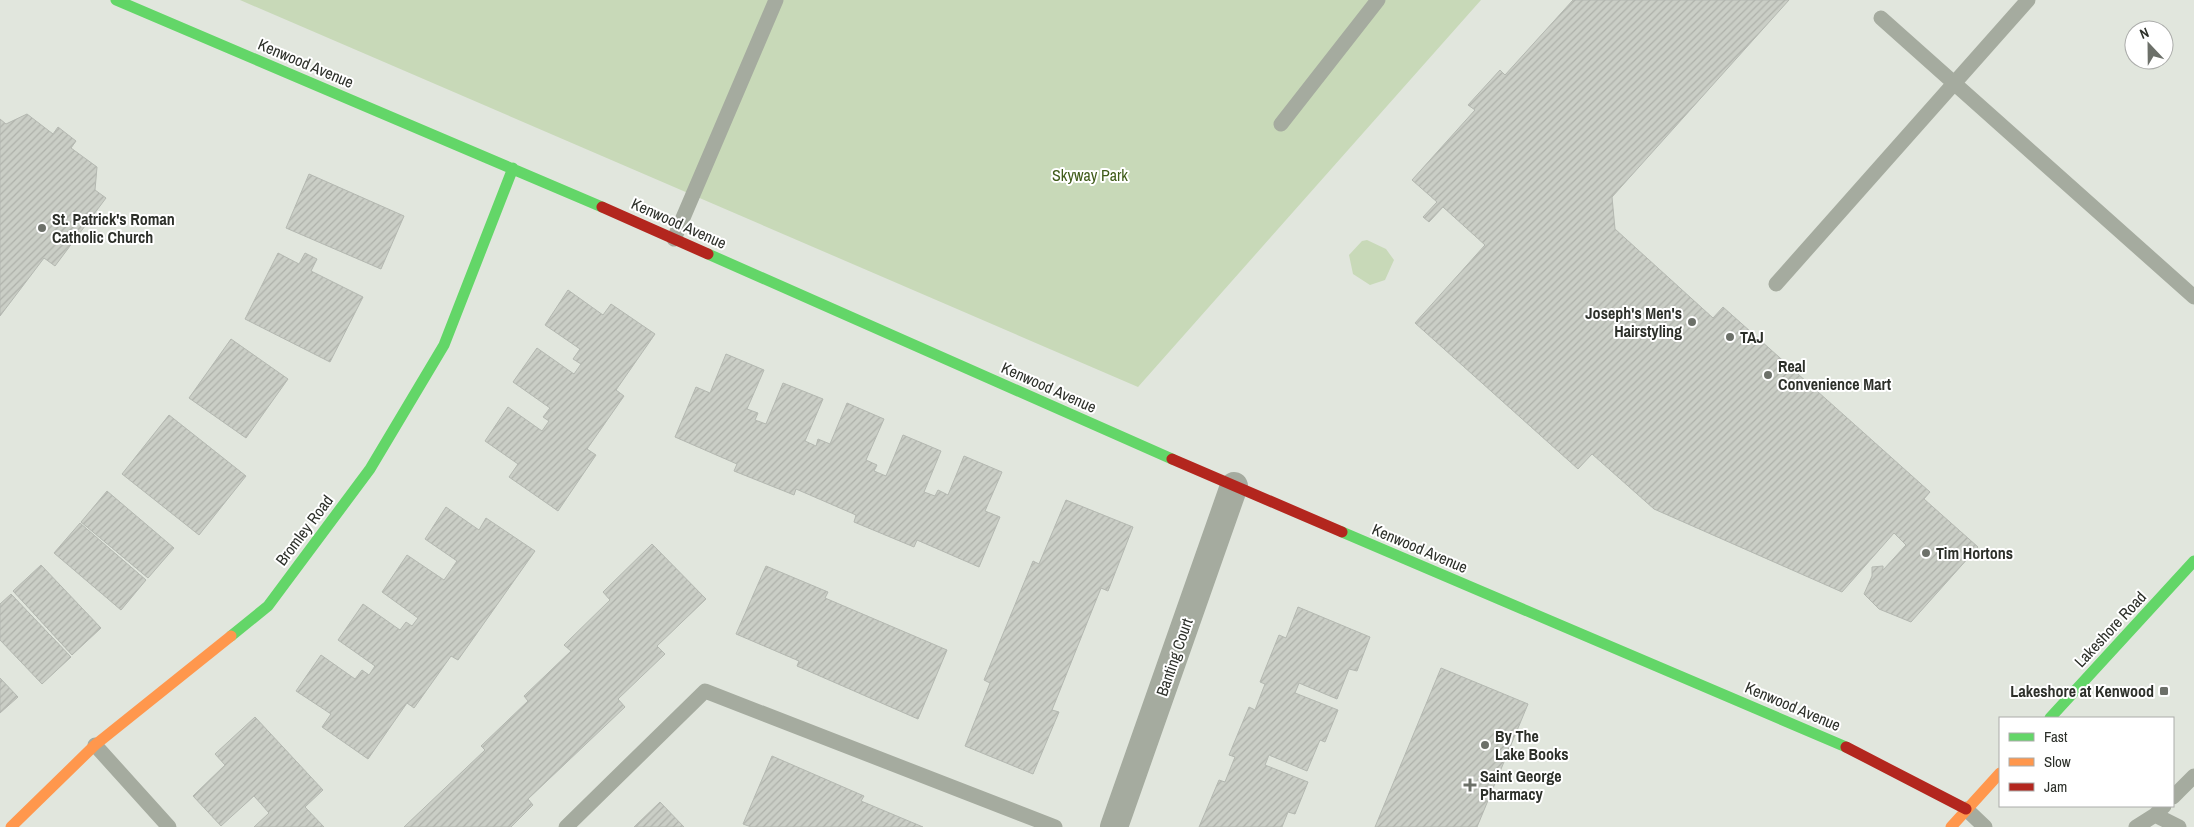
<svg xmlns="http://www.w3.org/2000/svg" width="2194" height="827" font-family="'Archivo Narrow',sans-serif">
<style>
.park{fill:#c8d9b8}
.building{fill:url(#building-hatch);stroke:#b4b8b1}
.lines{fill:none;stroke-linecap:round;stroke-linejoin:round}
.lane{stroke:#a5ab9f;stroke-width:15}
.street{stroke:#a5ab9f;stroke-width:28}
.fast{stroke:#63d668;stroke-width:11}
.slow{stroke:#ff974d;stroke-width:11}
.jam{stroke:#b3261e;stroke-width:11}
.poi-dot{fill:#6c7069;stroke:#fff;stroke-width:2}
.labels{text-anchor:middle;stroke-width:4;stroke-linejoin:round;paint-order:stroke}
.street-label{font-size:16px;fill:#2d302a;stroke:#fff}
.park-label{font-size:16px;fill:#405c1a;stroke:#fff}
.poi-label{font-size:16px;font-weight:bold;fill:#2d302a;stroke:#fff;text-anchor:start}
</style>
<defs>
<pattern id="building-hatch" width="6" height="6" patternUnits="userSpaceOnUse" patternTransform="scale(1.25)"><rect width="6" height="6" fill="#cacec6"/><path d="M-1 1l2-2M0 6l6-6M5 7l2-2" fill="none" stroke="#aeb1aa"/></pattern>
</defs>
<rect width="100%" height="100%" fill="#e1e6dd"/>
<path class="park" d="M240 0H1481L1138 387Z
M1367 240 1386 249 1394 260 1385 280 1370 285 1353 274 1349 255 1362 241Z"/>
<path class="building" d="M1573 0H1789L1612 197 1615 229 1713 318 1723 307 1930 492 1924 499 1978 547 1911 622 1879 609 1864 594 1872 576V567L1883 566V570L1906 545 1894 533 1842 592 1654 509 1592 454 1578 469 1415 323 1485 245 1443 207 1429 222 1423 217 1437 202 1412 180 1475 110 1468 105 1500 70 1505 75Z
M27 114 53 134 58 127 76 141 71 148 97 167 95 190 106 198 55 266 44 258 0 316V119L6 124Z
M309 174 404 216 381 269 286 228Z
M278 253 299 264 305 253 317 259 311 271 363 297 330 362 245 319Z
M568 290 603 315 611 304 655 334 616 390 624 396 587 449 596 455 558 511 509 477 518 464 485 441 508 407 542 431 549 421 543 417 550 408 513 382 537 348 574 374 581 364 573 359 580 349 545 325Z
M231 339 288 379 246 438 189 398Z
M726 354 764 370 747 409 758 413 755 420 766 424 783 383 823 399 805 441 816 446 818 439 830 444 847 403 884 419 866 460 877 465 874 471 886 476 903 435 941 451 924 492 935 496 938 490 948 495 964 456 1002 472 985 511 1000 517 979 567 917 540 914 547 854 522 856 515 796 489 794 495 734 471 737 464 675 437 696 387 710 393Z
M169 415 246 476 199 535 122 474Z
M107 491 174 548 148 578 81 522Z
M1066 500 1133 527 1108 591 1101 588 1052 710 1059 712 1033 774 965 746 990 683 984 680 1033 561 1039 564Z
M446 507 479 530 486 518 535 551 458 660 451 656 414 708 407 703 368 759 322 727 331 714 296 691 321 655 355 679 362 670 369 675 375 666 338 640 363 604 400 630 406 622 412 626 418 618 382 592 407 555 444 580 457 561 425 539Z
M80 523 146 580 121 610 54 553Z
M652 544 706 599 657 646 665 654 618 699 625 707 528 799 533 805 511 827H404L485 750 481 746 528 701 524 696 571 651 564 645 610 600 603 592Z
M41 565 101 628 72 655 13 591Z
M766 566 828 592 825 598 947 650 918 719 797 666 799 661 736 634Z
M11 594 71 657 42 684 0 640V604Z
M1298 607 1370 637 1357 671 1349 669 1337 699 1299 683 1295 693 1338 710 1325 742 1320 740 1307 771 1269 755 1265 765 1308 782 1295 814 1288 812 1282 827H1199L1219 780 1225 782 1235 757 1229 755 1249 707 1255 710 1265 684 1260 682 1279 635 1286 638Z
M1441 668 1528 704 1477 827H1375Z
M0 678 18 697 0 713Z
M255 717 323 790 305 807 324 827H254L269 813 254 796 221 826 193 796 225 765 215 754Z
M772 756 864 796 861 801 923 827H751L743 824Z
M660 802 684 827H634Z"/>
<g class="lines">
<path class="lane" d="M1881 18 2194 297
M1281 124 1378 0
M674 239 776 0
M1776 284 2028 0
M95 745 169 827
M2173 797 2194 776
M1966 809 1985 827
M2155 815 2179 827
M566 827 705 691 1055 827
M2136 827 2155 815 2164 806"/>
<path class="street" d="M1114 827 1234 486"/>
<path class="fast" d="M116 0 602 207
M708 254 1172 459
M1342 532 1846 747
M231 636 268 606 370 469 444 345 513 168
M2050 718 2194 561"/>
<path class="slow" d="M11 827 95 745 231 636
M1951 827 2000 773"/>
<path class="jam" d="M602 207 708 254
M1172 459 1342 532
M1846 747 1966 809"/>
</g>
<g class="poi-dot">
<circle cx="42" cy="228" r="5"/>
<circle cx="1692" cy="322" r="5"/>
<circle cx="1730" cy="337" r="5"/>
<circle cx="1768" cy="375" r="5"/>
<circle cx="1926" cy="553" r="5"/>
<rect x="2159" y="686" width="10" height="10" rx="2.5"/>
<circle cx="1485" cy="745" r="5"/>
<path d="M1467.5 777.5h5v5h5v5h-5v5h-5v-5h-5v-5h5z"/>
</g>
<g class="labels">
<g class="street-label">
<text transform="translate(306 63) rotate(23)" y="6">Kenwood Avenue</text>
<text transform="translate(679 223) rotate(24)" y="6">Kenwood Avenue</text>
<text transform="translate(1049 387) rotate(24)" y="6">Kenwood Avenue</text>
<text transform="translate(304 530) rotate(-53)" y="6">Bromley Road</text>
<text transform="translate(1420 548) rotate(23)" y="6">Kenwood Avenue</text>
<text transform="translate(2110 629) rotate(-47)" y="6">Lakeshore Road</text>
<text transform="translate(1174 657) rotate(-71)" y="6">Banting Court</text>
<text transform="translate(1793 706) rotate(23)" y="6">Kenwood Avenue</text>
</g>
<g class="park-label">
<text x="1090" y="181">Skyway Park</text>
</g>
<g class="poi-label">
<text x="52" y="225">St. Patrick's Roman<tspan x="52" dy="18">Catholic Church</tspan></text>
<text x="1682" y="319" text-anchor="end">Joseph's Men's<tspan x="1682" dy="18">Hairstyling</tspan></text>
<text x="1740" y="343">TAJ</text>
<text x="1778" y="372">Real<tspan x="1778" dy="18">Convenience Mart</tspan></text>
<text x="1936" y="559">Tim Hortons</text>
<text x="2154" y="697" text-anchor="end">Lakeshore at Kenwood</text>
<text x="1495" y="742">By The<tspan x="1495" dy="18">Lake Books</tspan></text>
<text x="1480" y="782">Saint George<tspan x="1480" dy="18">Pharmacy</tspan></text>
</g>
</g>
<rect x="1999" y="717" width="175" height="90" fill="#ffffff" stroke="#abacaa"/>
<rect x="2009" y="733" width="25" height="8" fill="#63d668" stroke="#abacaa"/>
<text x="2044" y="742" font-size="15" fill="#2d302a">Fast</text>
<rect x="2009" y="758" width="25" height="8" fill="#ff974d" stroke="#abacaa"/>
<text x="2044" y="767" font-size="15" fill="#2d302a">Slow</text>
<rect x="2009" y="783" width="25" height="8" fill="#b3261e" stroke="#abacaa"/>
<text x="2044" y="792" font-size="15" fill="#2d302a">Jam</text>
<g transform="translate(2149 45) rotate(338)"><circle r="24" fill="#ffffff" stroke="#abacaa"/>
<path d="M0-4L9 19L0 12L-9 19Z" fill="#6c7069"/>
<text y="-8" font-size="14" font-weight="bold" text-anchor="middle" fill="#2d302a">N</text>
</g>
</svg>
